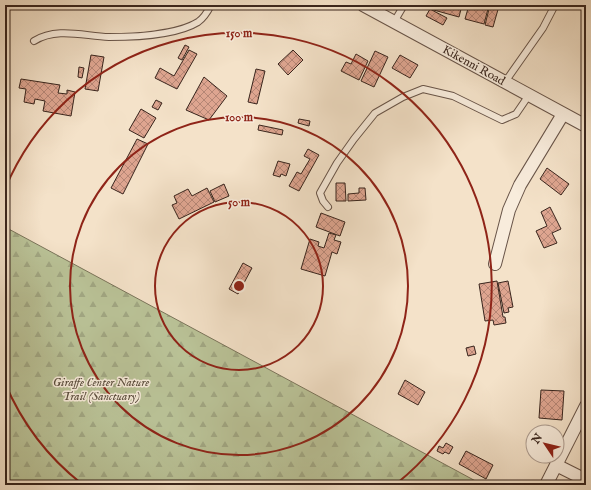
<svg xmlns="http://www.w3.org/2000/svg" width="591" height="490" font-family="'IM FELL English',serif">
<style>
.forest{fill:url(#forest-firs);stroke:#7a745a}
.building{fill:url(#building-cross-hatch);stroke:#39251d}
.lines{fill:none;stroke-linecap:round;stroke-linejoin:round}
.lane-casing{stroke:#685448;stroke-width:8}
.street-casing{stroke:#685448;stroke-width:14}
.lane{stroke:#f8ecdc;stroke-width:6}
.street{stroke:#f8ecdc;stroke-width:12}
.ring{fill:none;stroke:#8f2418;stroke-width:2}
.labels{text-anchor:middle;stroke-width:3;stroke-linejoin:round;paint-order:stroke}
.street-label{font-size:12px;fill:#39251d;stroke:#f8ecdc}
.park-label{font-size:12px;font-style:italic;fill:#594c3c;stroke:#f8ecdc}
.centre{fill:#8f2418;stroke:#f8ecdc;stroke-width:2}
.ring-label{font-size:12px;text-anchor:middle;font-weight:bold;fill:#8f2418;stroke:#f8ecdc;stroke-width:3;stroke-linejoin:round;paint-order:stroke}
</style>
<defs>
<pattern id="forest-firs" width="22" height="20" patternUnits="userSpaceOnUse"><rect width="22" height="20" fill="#bac398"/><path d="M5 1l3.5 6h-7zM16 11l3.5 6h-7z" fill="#a1a783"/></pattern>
<pattern id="building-cross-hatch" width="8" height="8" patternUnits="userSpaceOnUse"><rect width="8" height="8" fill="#dea590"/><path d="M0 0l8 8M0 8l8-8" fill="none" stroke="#b58675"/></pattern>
</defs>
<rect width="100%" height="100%" fill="#f4e2c9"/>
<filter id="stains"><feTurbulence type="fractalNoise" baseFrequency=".005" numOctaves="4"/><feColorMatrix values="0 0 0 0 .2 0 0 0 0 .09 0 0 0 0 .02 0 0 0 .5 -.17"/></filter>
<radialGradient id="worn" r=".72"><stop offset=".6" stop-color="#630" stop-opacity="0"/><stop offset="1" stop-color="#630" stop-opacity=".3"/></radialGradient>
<path class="forest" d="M5 227 483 485H5Z"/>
<path class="building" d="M431 5H462L459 17 430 9Z
M469 5H489L484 24 465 19Z
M490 5 499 6 493 27 485 25Z
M430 9 447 18 443 25 426 16Z
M185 45 189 47 182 60 178 58Z
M189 50 197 54 177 89 155 78 160 68 174 76Z
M293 50 303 60 288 75 278 64Z
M375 51 388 57 374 87 361 81Z
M356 54 368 61 359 80 341 71 346 62 351 64Z
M91 55 104 57 98 91 85 89Z
M400 55 418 65 410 78 392 68Z
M79 67 84 68 82 78 78 77Z
M256 69 265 71 257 104 248 102Z
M204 77 227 96 209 120 186 110Z
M21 79 60 85 58 93 67 94V90L75 92 71 116 43 111 45 101 35 99 34 104 24 102 26 89 19 88Z
M156 100 162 103 158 110 152 107Z
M141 109 156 118 144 138 129 130Z
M299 119 310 121 309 126 298 123Z
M259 125 283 130 282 135 258 130Z
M137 139 148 144 123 194 111 188Z
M308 149 319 155 299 191 289 186 297 172 301 174 310 159 304 156Z
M278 161 290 164 286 176 281 174 280 177 273 175Z
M547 168 569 184 561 195 540 179Z
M336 183H345L346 201H336Z
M224 184 229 196 215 202 210 191Z
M207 188 214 202 179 219 172 205 177 203 174 196 188 189 192 196Z
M359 188H365L366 200 348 201V194L359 193Z
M550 207 561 229 552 233 557 243 544 248 536 231 547 226 541 212Z
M321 213 345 222 340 236 316 227Z
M329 233 336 235 334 240 341 242 337 254 332 252 325 276 301 269 310 239 319 242 318 246 324 248Z
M243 263 252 268 238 294 229 289Z
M497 281 503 317H505L506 323 494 325 493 320 485 321 479 284Z
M508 281 513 307 508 308 509 312 504 313 498 283Z
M474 346 476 354 468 356 466 348Z
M405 380 425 392 418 405 398 394Z
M541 390 564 391 562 420 539 418Z
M446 443 453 447 449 454 445 452 443 454 437 451 439 446 443 448Z
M466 451 493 465 486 479 459 464Z"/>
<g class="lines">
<g class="lane-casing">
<path id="lane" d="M394 22 404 5
M34 41C57 27 83 36 109 37 133 37 177 35 198 22 204 18 208 11 211 5
M505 82 543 28 555 5
M328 207 323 201 320 193 337 163 354 139 375 113 403 97 423 89 453 96 502 120 516 114 529 95"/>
</g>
<g class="street-casing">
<path id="street" d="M363 5 586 126
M495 264 509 210 520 185 563 114
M556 465 586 480
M546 485 586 406"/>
</g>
<use href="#lane" class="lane"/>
<use href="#street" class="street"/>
</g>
<g class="ring">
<circle cx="239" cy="286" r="84"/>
<circle cx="239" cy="286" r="169"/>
<path d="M82 484A253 253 0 0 1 5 383M5 189A253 253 0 1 1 396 484"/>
</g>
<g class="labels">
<g class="street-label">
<text transform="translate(474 65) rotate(29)" y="4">Kikenni Road</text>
</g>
<g class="park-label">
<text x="101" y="386">Giraffe Center Nature<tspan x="101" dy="14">Trail (Sanctuary)</tspan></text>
</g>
</g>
<circle cx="239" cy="286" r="6" class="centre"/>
<g class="ring-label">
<text x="239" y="37">150 m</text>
<text x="239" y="121">100 m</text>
<text x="239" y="206">50 m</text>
</g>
<rect width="591" height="490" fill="none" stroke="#f4e2c9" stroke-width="20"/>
<rect x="6" y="6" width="579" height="478" fill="none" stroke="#39251d" stroke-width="2"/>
<rect x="10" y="10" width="571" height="470" fill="none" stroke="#39251d"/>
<g transform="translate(545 444) rotate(305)"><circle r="19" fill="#f8ecdc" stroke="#ac9c90"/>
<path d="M0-3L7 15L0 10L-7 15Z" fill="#8f2418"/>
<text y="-6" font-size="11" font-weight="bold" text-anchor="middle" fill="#39251d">N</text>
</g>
<rect width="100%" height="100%" filter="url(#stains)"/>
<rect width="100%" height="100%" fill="url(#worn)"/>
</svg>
